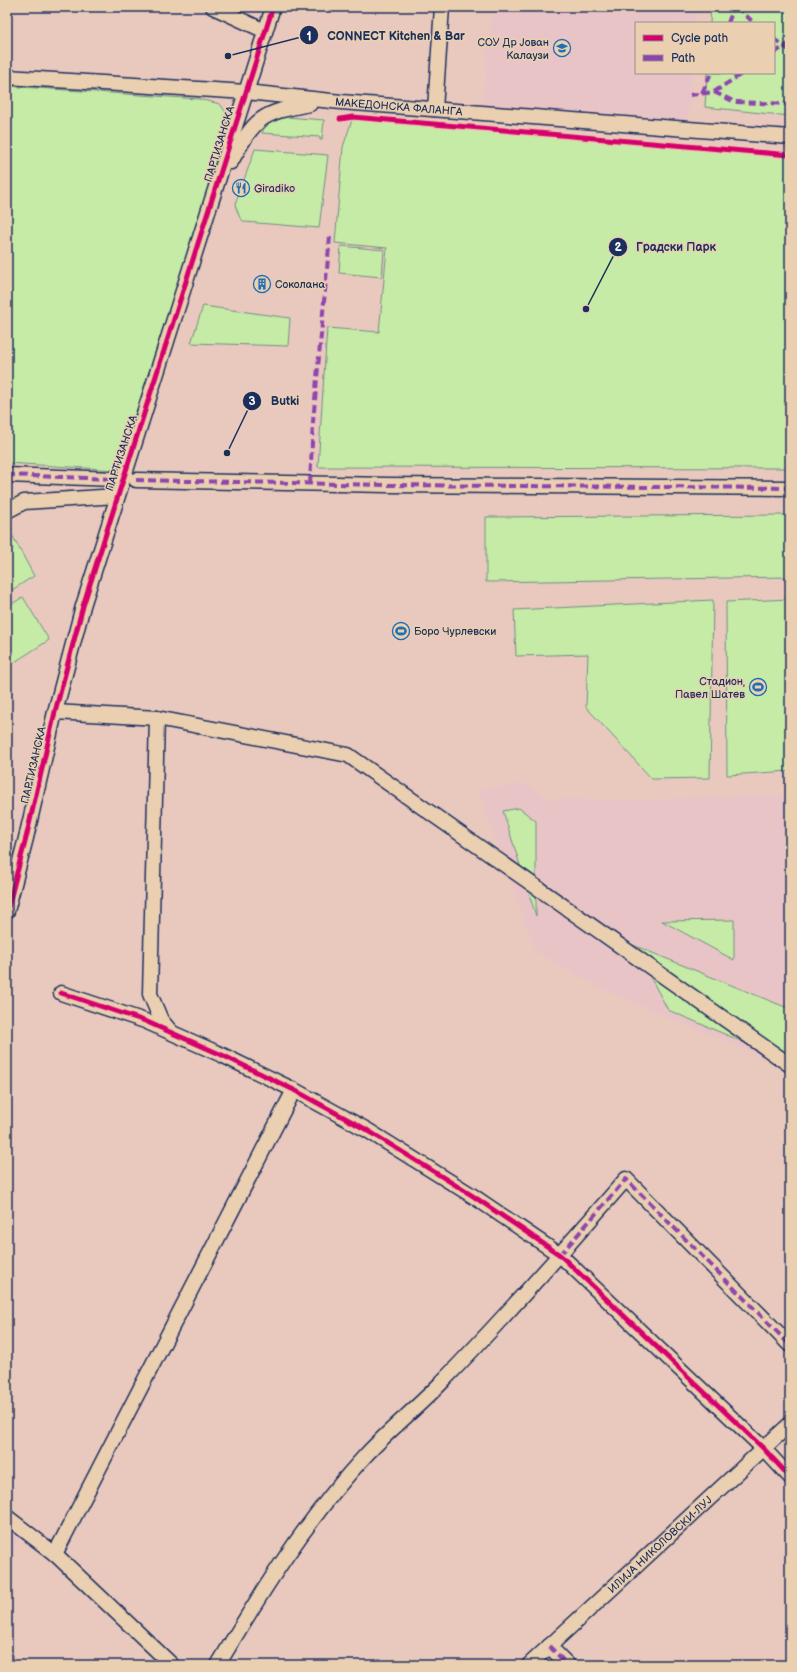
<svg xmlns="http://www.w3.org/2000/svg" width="797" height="1672" font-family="'Balsamiq Sans',sans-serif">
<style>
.built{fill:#e9c4c7}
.green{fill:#c5eba6;stroke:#708d82}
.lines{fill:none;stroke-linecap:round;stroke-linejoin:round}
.minor-casing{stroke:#1b2f5e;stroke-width:17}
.minor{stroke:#eacfb1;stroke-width:14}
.quiet{stroke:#8e44ad;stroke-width:4;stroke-dasharray:8 4;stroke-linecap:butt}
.cycleway-casing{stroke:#eacfb1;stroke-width:8}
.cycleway{stroke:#d6006c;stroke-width:5}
.labels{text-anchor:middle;stroke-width:3;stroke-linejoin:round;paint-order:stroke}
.poi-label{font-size:11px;fill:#1b2f5e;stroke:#eacfb1;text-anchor:start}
.street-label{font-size:11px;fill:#1b2f5e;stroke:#eacfb1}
.leader{fill:none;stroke:#1b2f5e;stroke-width:1.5}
.callout-dot{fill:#1b2f5e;stroke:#eacfb1;stroke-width:1.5}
.mark-label{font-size:12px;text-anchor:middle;font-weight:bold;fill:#fff}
.callout-label{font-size:12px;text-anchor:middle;font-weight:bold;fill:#1b2f5e;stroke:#eacfb1;stroke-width:3;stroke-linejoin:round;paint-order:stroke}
</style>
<rect width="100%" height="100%" fill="#e9c9be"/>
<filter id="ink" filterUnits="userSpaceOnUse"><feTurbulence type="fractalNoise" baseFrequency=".025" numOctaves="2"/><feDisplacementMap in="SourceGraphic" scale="8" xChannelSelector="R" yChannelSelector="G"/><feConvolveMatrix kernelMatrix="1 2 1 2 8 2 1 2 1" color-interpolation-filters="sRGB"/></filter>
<g filter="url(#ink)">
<path class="built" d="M491 7H695V23H636V73H692L688 129 483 112Z
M525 783 548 799 636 800 790 794V1069L602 989 535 952 478 790Z
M7 1517 25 1531 7 1558Z"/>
<path class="green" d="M711 7H790V116L705 107 707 73H774V23H710Z
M7 86 199 99 220 104 227 114 225 135 214 172 117 470 7 463Z
M287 117 324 120 322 140H320V137L262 133C265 122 278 119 287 117Z
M353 117 790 155V468L318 467 327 328 379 332 387 248 335 243 343 147Z
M255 149 328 155 319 228 245 222 240 218 235 205Z
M341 246 384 250 382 277 339 273Z
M203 306 290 318 288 346 191 343Z
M790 515V577L486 582V517Z
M10 531 34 576 7 593V532Z
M23 597 49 640 13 663 7 653V607Z
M790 599V771L727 775 726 602Z
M713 600 710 778 652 779 586 707 588 654 516 656 514 610Z
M519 808 536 821V916L503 811Z
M734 920V960L662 921Z
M633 945 790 1009V1062L668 1010Z"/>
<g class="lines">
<g class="minor-casing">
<g id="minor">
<path d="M213 7 265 31"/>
<path id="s1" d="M7 77 246 92 341 102 790 137"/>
<path d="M435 109 442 7"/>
<path d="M231 162C255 118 260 113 310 104"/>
<path d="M7 475 114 479"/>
<path d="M136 480 387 485 790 488"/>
<path d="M7 511 24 502 117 496"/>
<path d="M55 712 157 718 348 755 790 1065"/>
<path d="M157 718 150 994 161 1020 171 1032"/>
<path d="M7 911 26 838 55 712 83 606 273 7"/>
<path d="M61 993 145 1021 222 1055 294 1090 367 1130 473 1196 560 1255 763 1448 790 1477"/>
<path d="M7 1517 55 1554 172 1665"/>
<path d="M55 1554 294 1090"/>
<path d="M549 1646 568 1665"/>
<path d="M218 1665C261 1592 307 1519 365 1456 389 1430 417 1408 441 1383 505 1317 566 1248 626 1179L790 1345"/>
<path id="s2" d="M529 1665 790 1424"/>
</g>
</g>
<use href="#minor" class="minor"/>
<path class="quiet" d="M737 7 754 23
M728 23 734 7
M774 39 790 51
M774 53 790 43
M714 92 735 102 790 104
M702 93 711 73
M690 95 714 92 743 73
M7 475 114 479
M136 480 387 485 790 488
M310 484 313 422 330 236
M560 1255 626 1179 790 1345
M549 1646 568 1665"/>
<g class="cycleway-casing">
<path id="cycleway" d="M340 119 353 117 790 155
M7 911 26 838 55 712 83 606 273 7
M61 993 145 1021 222 1055 294 1090 367 1130 473 1196 560 1255 763 1448 790 1477"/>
</g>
<use href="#cycleway" class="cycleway"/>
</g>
</g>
<defs>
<g id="school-ring" transform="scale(0.9)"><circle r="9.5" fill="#eacfb1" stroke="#1f6fb2" stroke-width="1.5"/><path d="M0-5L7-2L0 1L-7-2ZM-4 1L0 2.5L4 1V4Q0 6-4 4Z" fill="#1f6fb2"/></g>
<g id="restaurant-ring" transform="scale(0.9)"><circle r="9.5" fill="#eacfb1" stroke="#1f6fb2" stroke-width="1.5"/><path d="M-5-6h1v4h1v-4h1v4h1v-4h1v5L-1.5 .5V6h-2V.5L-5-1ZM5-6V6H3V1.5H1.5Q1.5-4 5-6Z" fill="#1f6fb2"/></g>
<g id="building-ring" transform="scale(0.9)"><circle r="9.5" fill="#eacfb1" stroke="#1f6fb2" stroke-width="1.5"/><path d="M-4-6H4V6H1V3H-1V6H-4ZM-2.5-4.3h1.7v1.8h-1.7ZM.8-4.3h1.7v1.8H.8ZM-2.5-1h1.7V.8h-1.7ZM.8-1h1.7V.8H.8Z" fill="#1f6fb2"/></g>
<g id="stadium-ring" transform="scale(0.9)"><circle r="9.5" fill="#eacfb1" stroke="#1f6fb2" stroke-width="1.5"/><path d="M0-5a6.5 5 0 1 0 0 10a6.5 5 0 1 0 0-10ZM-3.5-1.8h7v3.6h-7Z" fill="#1f6fb2"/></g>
</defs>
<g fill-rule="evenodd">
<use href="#school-ring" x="562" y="48"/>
<use href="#restaurant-ring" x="241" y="188"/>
<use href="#building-ring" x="262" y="284"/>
<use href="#stadium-ring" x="401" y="631"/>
<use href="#stadium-ring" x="758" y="687"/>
</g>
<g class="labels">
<g class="poi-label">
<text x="549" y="46" text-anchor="end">СОУ Др Јован<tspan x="549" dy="13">Калаузи</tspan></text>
<text x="254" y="192">Giradiko</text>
<text x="275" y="288">Соколана</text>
<text x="414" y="635">Боро Чурлевски</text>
<text x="745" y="685" text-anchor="end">Стадион,<tspan x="745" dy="13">Павел Шатев</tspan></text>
</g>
<g class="street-label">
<text dy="4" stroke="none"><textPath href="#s1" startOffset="393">МАКЕДОНСКА ФАЛАНГА</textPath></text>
<text transform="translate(219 144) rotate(-73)" y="4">ПАРТИЗАНСКА</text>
<text transform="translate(121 453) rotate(-72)" y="4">ПАРТИЗАНСКА</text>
<text transform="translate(33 765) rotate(-77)" y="4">ПАРТИЗАНСКА</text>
<text dy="4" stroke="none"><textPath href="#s2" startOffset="178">ИЛИЈА НИКОЛОВСКИ-ЛУЈ</textPath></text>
</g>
</g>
<path class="leader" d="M228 56L309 35M586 309L618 247M227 453L252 401"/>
<g class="callout-dot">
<circle cx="228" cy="56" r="4"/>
<circle cx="586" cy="309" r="4"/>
<circle cx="227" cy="453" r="4"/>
<circle cx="309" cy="35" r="10"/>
<circle cx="618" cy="247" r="10"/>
<circle cx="252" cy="401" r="10"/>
</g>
<g class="mark-label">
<text x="309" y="40">1</text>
<text x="618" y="251">2</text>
<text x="252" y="405">3</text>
</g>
<g class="callout-label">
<text x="396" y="40">CONNECT Kitchen &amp; Bar</text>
<text x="676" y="251">Градски Парк</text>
<text x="285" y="405">Butki</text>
</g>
<rect width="797" height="1672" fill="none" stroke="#eacfb1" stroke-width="24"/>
<rect x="12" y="12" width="773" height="1648" fill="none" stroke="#1b2f5e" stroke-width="1.5" filter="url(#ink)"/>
<rect x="635" y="22" width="140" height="52" fill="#eacfb1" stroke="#978f90"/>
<rect x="643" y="35" width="20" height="6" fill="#d6006c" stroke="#978f90"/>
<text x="671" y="42" font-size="12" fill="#1b2f5e">Cycle path</text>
<rect x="643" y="55" width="20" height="6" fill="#8e44ad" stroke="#978f90"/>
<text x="671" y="62" font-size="12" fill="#1b2f5e">Path</text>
</svg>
